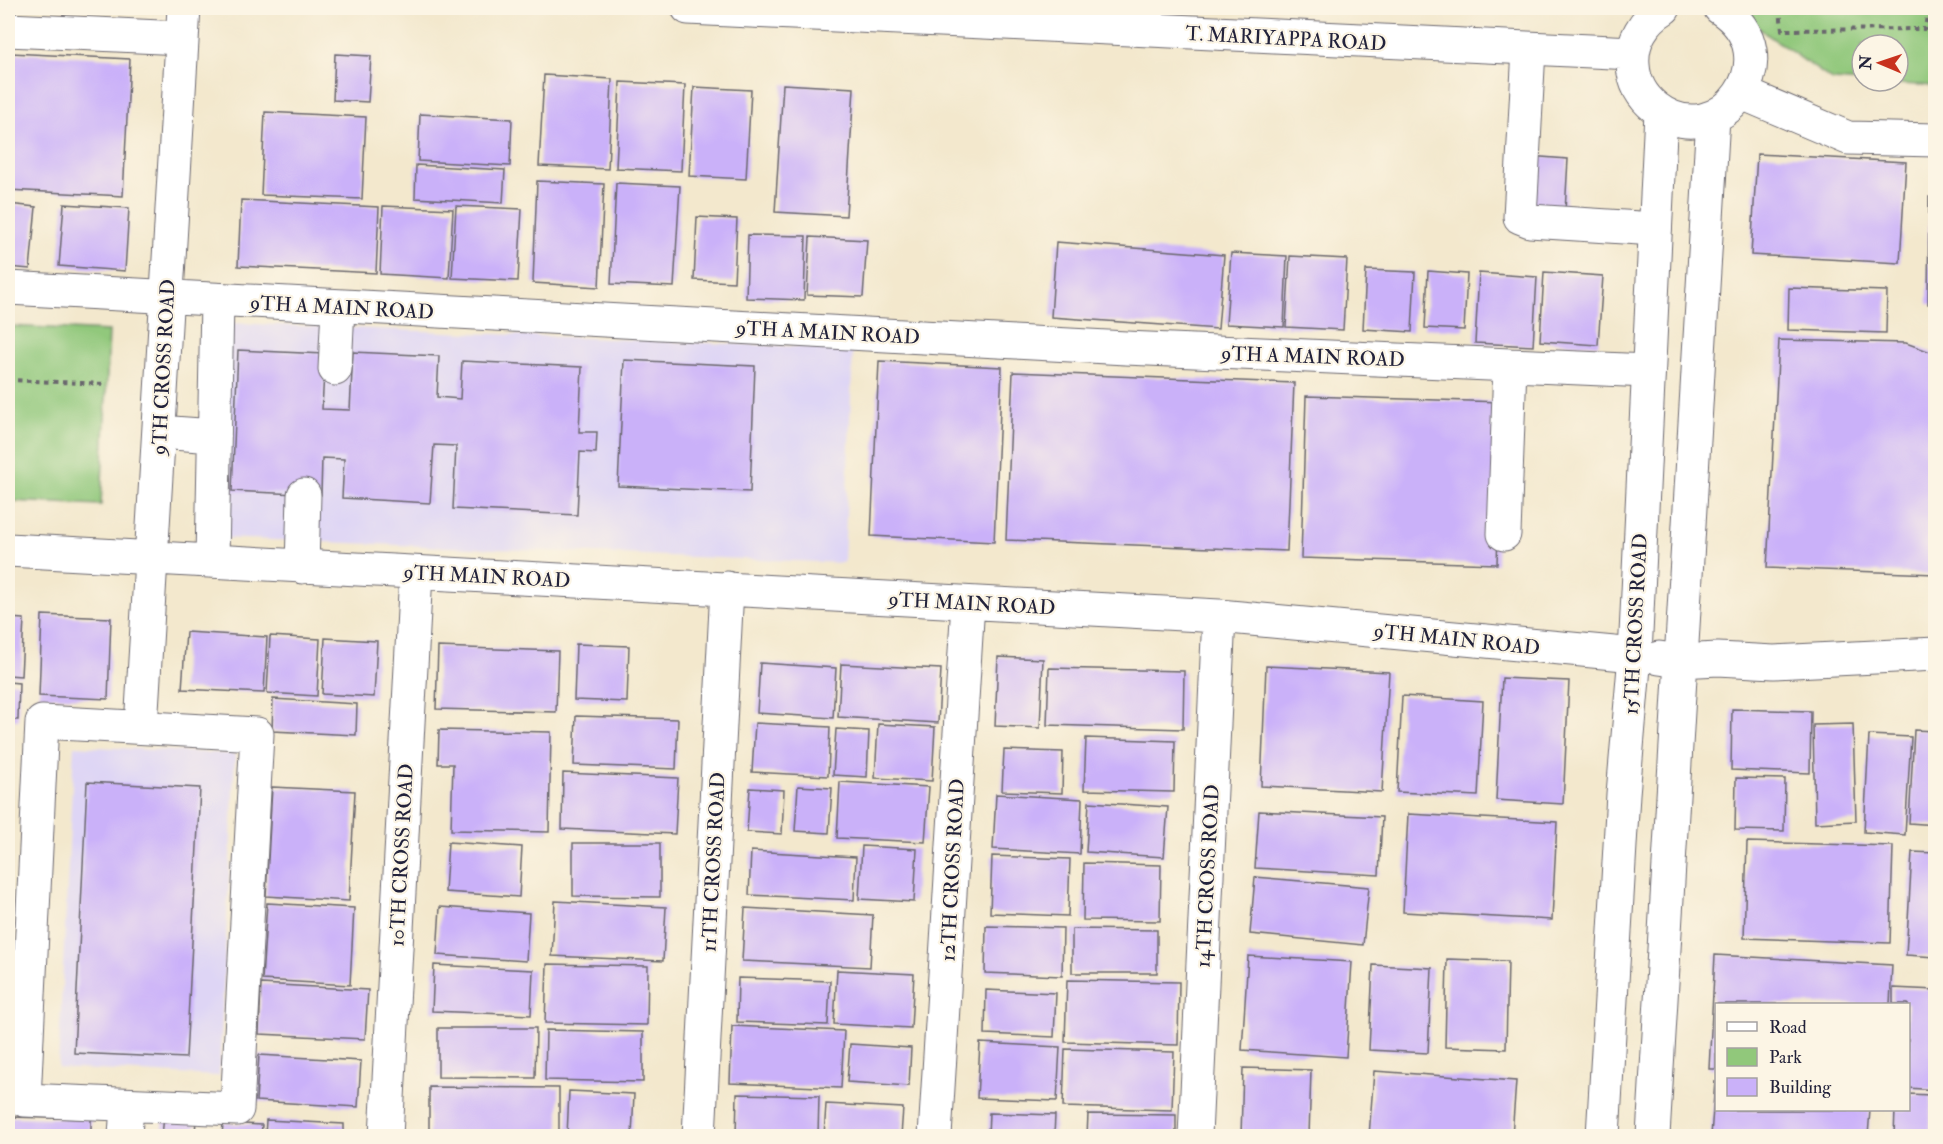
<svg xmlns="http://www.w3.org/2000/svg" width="1943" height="1144" font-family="'IM FELL Double Pica',serif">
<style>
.built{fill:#ded5f5}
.green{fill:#91c87b;stroke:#5a755b;stroke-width:1.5;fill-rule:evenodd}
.building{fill:#cab1f9}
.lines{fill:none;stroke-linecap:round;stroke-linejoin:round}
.minor-casing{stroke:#6b676e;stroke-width:35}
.major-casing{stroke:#6b676e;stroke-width:35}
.path{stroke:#6b676e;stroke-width:4;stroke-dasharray:4.5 4.5;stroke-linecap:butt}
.minor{stroke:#fff;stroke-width:33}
.major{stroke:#fff;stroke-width:33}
.labels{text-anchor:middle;stroke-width:4.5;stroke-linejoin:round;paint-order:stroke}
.street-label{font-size:20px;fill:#22223b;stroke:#fcf5e5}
</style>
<rect width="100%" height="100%" fill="#fcf5e5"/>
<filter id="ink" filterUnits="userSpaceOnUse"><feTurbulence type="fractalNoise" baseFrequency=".0167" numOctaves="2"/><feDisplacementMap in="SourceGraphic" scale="12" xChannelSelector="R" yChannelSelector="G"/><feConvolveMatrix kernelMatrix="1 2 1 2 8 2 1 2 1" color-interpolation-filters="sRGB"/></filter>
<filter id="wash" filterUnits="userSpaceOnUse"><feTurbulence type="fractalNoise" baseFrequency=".008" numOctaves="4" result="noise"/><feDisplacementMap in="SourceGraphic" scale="24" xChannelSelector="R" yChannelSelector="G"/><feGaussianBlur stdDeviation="1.35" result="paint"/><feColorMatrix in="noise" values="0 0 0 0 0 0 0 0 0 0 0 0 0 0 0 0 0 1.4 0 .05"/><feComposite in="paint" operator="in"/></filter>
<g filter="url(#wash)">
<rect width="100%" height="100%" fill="#f3e8cd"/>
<path class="built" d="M205 322 853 349 844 563 197 537Z
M74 746 235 754 219 1076 58 1068Z"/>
<path class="green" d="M1738 8H1935V86L1832 80 1738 14ZM1862 45H1898V81H1862Z
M8 326 109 331 101 505 8 501Z"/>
<g id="blocks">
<path class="building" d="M11 53 130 59 123 196 8 190Z
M335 54 371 56 368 102 333 100Z
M544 75 612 79 608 169 539 166Z
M620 82 685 85 681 171 616 168Z
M783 84 854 88 846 216 775 212Z
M694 87 751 90 746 179 689 176Z
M265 112 366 117 362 199 261 195Z
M420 114 512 119 510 166 418 161Z
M1757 154 1906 162 1900 263 1751 255Z
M1528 156 1568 159 1565 212 1524 210Z
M416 165 505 170 503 203 415 198Z
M537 181 604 184 599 287 533 283Z
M616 183 680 186 674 287 611 284Z
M1929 197H1936V304H1928Z
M241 200 379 207 376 273 238 266Z
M8 204 36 207 30 269 8 267Z
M64 204 129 208 125 271 59 266Z
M383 206 453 209 449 278 380 274Z
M456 206 522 209 518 281 452 278Z
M697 217 737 219 734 282 694 280Z
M748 235 806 236 804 300 746 298Z
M810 237 867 240 863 297 807 295Z
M1056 242 1224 255 1218 329 1051 317Z
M1231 253 1287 256 1284 327 1226 324Z
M1290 256 1347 259 1343 330 1286 327Z
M1366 270 1415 272 1412 332 1363 329Z
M1428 271 1467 274 1464 330 1425 328Z
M1544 272 1603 276 1598 345 1540 341Z
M1479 273 1537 277 1533 346 1475 343Z
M1789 288 1887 291 1886 333 1788 330Z
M1779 340 1906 343 1936 354V574L1767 568Z
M238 350 325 354 322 409 350 410 353 352 439 356 437 397 460 399 462 361 582 367 579 432H597L596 453 580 452 577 515 453 509 456 446 434 445 430 503 342 498 344 459 322 458 321 495 232 491Z
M624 360 755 366 750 492 618 486Z
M879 361 1002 367 994 542 871 536Z
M1013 372 1294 383 1287 551 1006 540Z
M1306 396 1502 402 1497 564 1301 558Z
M42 615 111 618 108 699 39 696Z
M8 618 24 619 21 676 8 675Z
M186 632 267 637 264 693 182 689Z
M270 636 320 639 317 696 267 693Z
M325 638 377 641 374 697 322 694Z
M576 644 629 646 627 702 574 700Z
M438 647 558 651 556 712 436 709Z
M998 657 1043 659 1040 728 995 726Z
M760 663 836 668 833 718 757 713Z
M841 664 941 669 938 723 838 717Z
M1266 666 1389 672 1382 792 1261 786Z
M1049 668 1184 671 1183 729 1047 725Z
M1502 678 1569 681 1563 804 1496 800Z
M8 682 19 683 18 720H8Z
M1402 696 1483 701 1478 796 1397 792Z
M273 699 357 704 356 735 272 731Z
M1732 709 1811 711 1810 773 1731 770Z
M576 716 678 719 676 769 574 765Z
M755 723 830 727 828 776 752 772Z
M878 724 935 727 932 781 875 778Z
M1853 724 1856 821 1815 823 1813 725Z
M8 727H13V753H8Z
M836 729 869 731 867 777 833 775Z
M439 730 551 732 549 832 451 830 453 764H438Z
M1914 730 1936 731V825L1909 823Z
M1869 735 1911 737 1905 835 1864 832Z
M1086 738 1175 741 1174 792 1084 790Z
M1004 750 1063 752 1062 793 1002 791Z
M563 773 678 778 675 834 562 829Z
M1736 778 1785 779 1784 831 1735 830Z
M87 782 200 788 186 1058 74 1053Z
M840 782 929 787 925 842 837 838Z
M798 786 832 788 829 833 795 831Z
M272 787 355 791 349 901 266 896Z
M750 788 784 790 782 834 747 832Z
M996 794 1082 799 1080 854 993 849Z
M1089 802 1168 807 1164 857 1086 852Z
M1259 811 1382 817 1379 875 1255 868Z
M1408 814 1557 822 1552 920 1403 912Z
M8 838H10L9 864H8Z
M448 842 522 847 519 897 445 892Z
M1747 842 1893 846 1890 943 1744 938Z
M573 843H660V897L573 896Z
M862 846 917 849 914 902 859 899Z
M751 851 856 857 854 900 749 895Z
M1912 852 1936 853V957L1906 955Z
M992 856 1070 859 1068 916 990 913Z
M1084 863 1161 865 1160 921 1083 920Z
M1255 877 1369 887 1363 945 1250 934Z
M555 901 666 907 663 961 552 956Z
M267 903 354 908 350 985 262 980Z
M440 907 529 913 526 961 437 955Z
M745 908 873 915 870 967 742 961Z
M986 926 1063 928 1062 976 985 973Z
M1072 929 1157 930V973H1072Z
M1715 955 1892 965 1890 1004H1716V1069H1709Z
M1248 956 1352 962 1346 1057 1242 1050Z
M1447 959 1508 961 1506 1049 1445 1047Z
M547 964 648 966 647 1025 545 1023Z
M434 965 533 970 531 1015 432 1011Z
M1373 965 1432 968 1428 1053 1369 1050Z
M837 970 914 974 911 1028 834 1024Z
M738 978 830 981 828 1025 737 1022Z
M1067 980 1179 982 1178 1045 1065 1042Z
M261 984 368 990 365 1039 259 1034Z
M1893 988 1936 990V1090L1908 1088V1004H1893Z
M986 990 1056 993 1054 1037 985 1034Z
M732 1026 844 1031 841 1088 730 1083Z
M438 1028H536L535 1078 438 1077Z
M546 1030 643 1032V1082L545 1080Z
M980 1043 1060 1047 1057 1101 977 1098Z
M850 1044 911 1048 909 1086 847 1082Z
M1065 1049 1174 1052 1172 1110 1063 1107Z
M259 1055 361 1061 358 1107 256 1101Z
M1243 1068 1311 1070 1309 1136H1241Z
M1374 1071 1516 1081 1512 1136H1369Z
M1715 1081 1716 1110H1870L1868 1136H1711Z
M429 1087 559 1088V1136H429Z
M569 1091 634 1094 632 1136H567Z
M737 1094 819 1096 818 1136H736Z
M1908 1094 1931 1095 1930 1136H1894L1895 1110H1908Z
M826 1104 903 1108 901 1136H824Z
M989 1113 1055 1115 1054 1136H988Z
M1088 1114 1176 1115V1136H1087Z
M164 1116 196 1118 195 1136H162Z
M8 1117 91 1119V1136H8Z
M266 1120 344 1124V1136H265Z
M223 1123 262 1125 261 1136H222Z"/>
</g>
</g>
<g filter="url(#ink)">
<use href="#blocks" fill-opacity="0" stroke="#6b676e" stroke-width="1.5"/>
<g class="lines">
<g class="minor-casing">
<path id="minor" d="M8 30 182 38
M1529 49 1520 217 1530 221 1655 229
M8 288 1126 348 1648 371
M335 369 338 307
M159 432 214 436
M1504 534 1510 365
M8 550 1219 616 1635 655
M212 560 217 301
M302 567 304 495
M42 722 257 734 237 1109 24 1100Z
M141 727 184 8
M125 1136 127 1105
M386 1136 416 573
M699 1136 727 588
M935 1136 968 603
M1195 1136 1219 616"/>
</g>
<g class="major-casing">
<path id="major" d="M688 8 1633 53
M1664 8C1644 20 1631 41 1633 65 1634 82 1642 97 1656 108 1719 157 1794 56 1720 8
M1742 93 1848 138 1936 140
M1659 658 1680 661 1718 659 1774 662 1936 654
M1603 1136 1623 794 1635 655 1661 112
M1653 1136 1713 117"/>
</g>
<path class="path" d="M1780 8 1782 30 1925 29 1928 8
M8 380 107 384"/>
<use href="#minor" class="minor"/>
<use href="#major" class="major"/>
</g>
</g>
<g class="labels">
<g class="street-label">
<text transform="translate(1286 38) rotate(3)" y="7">T. MARIYAPPA ROAD</text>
<text transform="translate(342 307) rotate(3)" y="7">9TH A MAIN ROAD</text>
<text transform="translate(828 332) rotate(3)" y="7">9TH A MAIN ROAD</text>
<text transform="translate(1313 356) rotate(2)" y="7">9TH A MAIN ROAD</text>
<text transform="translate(163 367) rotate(-87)" y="7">9TH CROSS ROAD</text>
<text transform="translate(487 576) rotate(3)" y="7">9TH MAIN ROAD</text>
<text transform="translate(972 603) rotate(3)" y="7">9TH MAIN ROAD</text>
<text transform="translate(1635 624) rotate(-87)" y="7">15TH CROSS ROAD</text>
<text transform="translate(1457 639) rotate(6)" y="7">9TH MAIN ROAD</text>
<text transform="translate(401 855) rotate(-87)" y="7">10TH CROSS ROAD</text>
<text transform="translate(713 862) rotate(-87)" y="7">11TH CROSS ROAD</text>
<text transform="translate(952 870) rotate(-87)" y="7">12TH CROSS ROAD</text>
<text transform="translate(1207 876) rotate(-87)" y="7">14TH CROSS ROAD</text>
</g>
</g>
<rect width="1943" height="1144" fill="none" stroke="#fcf5e5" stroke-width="30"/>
<rect x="1715" y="1003" width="195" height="108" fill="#fcf5e5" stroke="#a5a1a1" stroke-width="1.5"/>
<rect x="1727" y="1022" width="30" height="9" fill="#ffffff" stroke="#a5a1a1" stroke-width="1.5"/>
<text x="1769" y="1033" font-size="18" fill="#22223b">Road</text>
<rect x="1727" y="1048" width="30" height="18" fill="#91c87b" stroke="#a5a1a1" stroke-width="1.5"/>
<text x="1769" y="1063" font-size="18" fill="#22223b">Park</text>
<rect x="1727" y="1078" width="30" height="18" fill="#cab1f9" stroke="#a5a1a1" stroke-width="1.5"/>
<text x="1769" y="1093" font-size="18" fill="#22223b">Building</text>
<g transform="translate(1880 63) rotate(272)"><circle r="28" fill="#fcf5e5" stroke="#a5a1a1" stroke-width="1.5"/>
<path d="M0-4.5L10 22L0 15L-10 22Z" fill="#c8321e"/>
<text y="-9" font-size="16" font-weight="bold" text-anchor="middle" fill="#22223b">N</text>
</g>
</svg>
